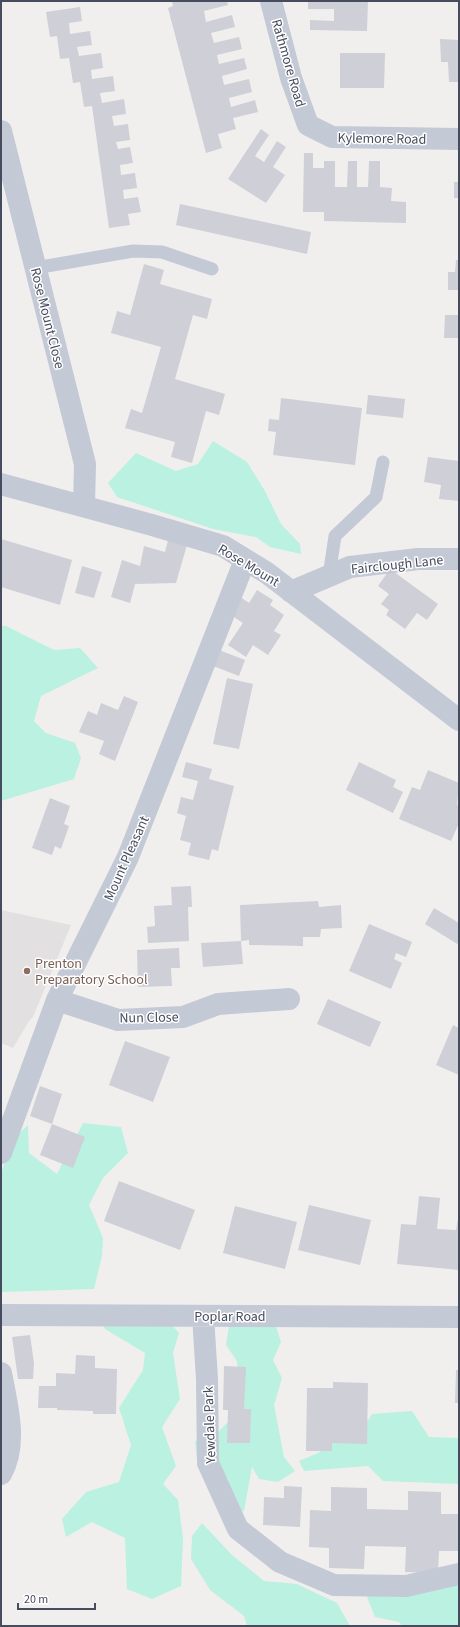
<svg xmlns="http://www.w3.org/2000/svg" width="460" height="1627" font-family="'Source Sans 3',sans-serif">
<style>
.education{fill:#e2e0e0}
.green{fill:#baf1e0}
.building{fill:#cecfd7}
.lines{fill:none;stroke-linecap:round;stroke-linejoin:round}
.service{stroke:#c4c9d6;stroke-width:13}
.minor{stroke:#c4c9d6;stroke-width:22}
.education-dot{fill:#8d6e63;stroke:#fff;stroke-width:1.5}
.labels{text-anchor:middle;stroke-width:3;stroke-linejoin:round;paint-order:stroke}
.street-label{font-size:14px;fill:#464b5d;stroke:#fff}
.education-label{font-size:14px;fill:#785e54;stroke:#fff;text-anchor:start}
</style>
<rect width="100%" height="100%" fill="#f1efee"/>
<path class="education" d="M1 910 71 925 33 1017 29 1021 13 1048 1 1043Z"/>
<path class="green" d="M213 441 247 462 265 491 281 524 300 544 301 554 270 547 256 537 213 529 117 497 108 483 136 453 176 471 198 464Z
M1 626H6L54 650 80 648 98 668 41 696 34 721 46 733 75 743 81 758 74 779 1 801Z
M83 1123 121 1127 128 1153 103 1178 89 1205 103 1238 102 1256 94 1289 1 1292V1173L14 1138 28 1125 29 1153 57 1174Z
M157 1308 179 1333 173 1353 180 1399 162 1427 176 1466 163 1484 178 1500 183 1538 181 1586 152 1599 127 1589 125 1538 92 1522 66 1537 62 1519 86 1492 119 1482 131 1445 119 1408 143 1370 145 1353 105 1329 102 1323Z
M275 1323 281 1342 273 1360 282 1378 274 1405 284 1457 295 1471 278 1482 259 1479 252 1467 244 1511 228 1508V1479L197 1459 195 1441 214 1436 241 1409 237 1361 226 1345 229 1326Z
M412 1411 429 1437 459 1438V1484L383 1481 368 1466 304 1471 299 1461 318 1453 340 1437 363 1428 372 1414Z
M202 1523 231 1554 264 1581 297 1584 337 1603 350 1626H247L244 1616 210 1590 191 1559 192 1536Z
M385 1575 459 1584V1626H402L399 1622 375 1617 367 1597Z"/>
<path class="building" d="M172 1H227L228 5 204 11 206 22 232 15 235 27 211 33 214 43 239 37 242 49 217 55 219 64 244 58 247 69 222 76 224 85 249 79 252 92 229 98 231 107 255 100 258 112 233 118 236 129 218 134 222 148 206 153 168 8 173 6Z
M308 1H368L367 31 310 30V20L334 21V9H308Z
M80 7 82 21 69 23 70 34 90 31 92 45 77 47 79 56 101 53 103 68 91 70 92 79 113 76 115 91 100 93 102 103 124 99 126 114 112 116 114 126 128 124 130 140 116 142 118 149 130 147 133 163 120 165 121 175 135 173 137 188 123 190 124 199 138 197 141 212 128 214 130 225 109 228 92 106 84 107 80 82 73 83 69 58 60 59 57 36 50 37 46 12Z
M440 39 459 40V82H449L448 62H441Z
M340 53H385L384 88H340Z
M261 129 269 135 255 156 264 162 277 141 286 147 273 167 285 175 266 203 228 179Z
M304 153H313V168H324V161H335V187H347L348 161H357V187H368L369 161H380V187L392 188 391 201 406 202V223L324 221V212H303Z
M454 182H459V198H454Z
M180 204 311 232 307 254 176 225Z
M456 260H459V290H448V272H455Z
M144 264 164 270 160 284 212 299 207 319 193 315 175 379 225 394 219 415 206 411 192 463 171 457 175 442 125 428 131 409 142 413 161 347 111 333 117 311 130 315Z
M445 315H459V338H444Z
M368 395 405 399 403 418 366 414Z
M281 398 362 408 355 465 273 455 276 432 268 431 269 419 279 420Z
M428 457 459 461V501L439 499 441 485 424 482Z
M1 539 72 560 60 605 1 587Z
M168 540 187 545 176 583 135 584 130 603 111 597 122 560 140 566 144 546 165 552Z
M82 566 102 572 94 598 75 593Z
M390 569 438 604 427 620 417 613 405 629 386 615 389 610 381 604 389 594 378 586Z
M257 590 273 600 270 605 284 615 274 631 281 635 268 655 253 645 246 657 228 645 243 623 228 613 239 596 249 603Z
M219 650 245 660 239 676 213 666Z
M227 678 253 684 239 749 213 744Z
M124 696 138 702 115 761 99 754 104 741 79 732 88 711 97 715 101 703 118 710Z
M186 762 212 769 209 779 234 786 218 851 212 849 209 860 188 855 191 843 180 840 186 816 177 813 181 797 193 800 198 781 182 777Z
M359 762 396 780 393 787 403 792 393 813 346 790Z
M428 770 459 783 457 805 459 806V823L451 841 399 819 412 787 420 790Z
M50 798 70 806 64 824 69 826 61 849 55 846 52 855 32 848Z
M191 886 192 907H188L189 941 148 943 147 927 155 926 154 906 172 905 171 887Z
M318 901 319 907 341 905 342 928 321 929 320 937H303V946L249 945V940L241 941 240 905Z
M434 908 459 923V945L425 924Z
M369 924 412 942 406 957 396 953 394 959 402 963 391 989 349 971Z
M241 941 243 964 203 967 201 943Z
M179 948 180 968H171L172 986 138 987 137 950Z
M328 999 381 1022 370 1047 317 1024Z
M453 1025 459 1028V1075L436 1065Z
M125 1041 170 1057 153 1102 109 1085Z
M40 1086 62 1094 52 1124 85 1137 73 1168 40 1155 52 1124 30 1116Z
M119 1181 195 1210 180 1250 104 1221Z
M419 1196 440 1198 437 1229 456 1230 459 1213V1270L397 1264 401 1224 416 1225Z
M309 1205 371 1220 360 1265 298 1250Z
M235 1206 297 1222 285 1269 223 1253Z
M30 1335 34 1363 33 1379H18L12 1337Z
M76 1355 95 1356V1368L117 1369 116 1414H93V1411L57 1410V1408H38L39 1386H56V1373L75 1374Z
M224 1366 246 1367 244 1409H251L250 1443H227L228 1410H223Z
M456 1370H459V1403H455Z
M333 1382 368 1383 367 1444 332 1443V1451H306L307 1388H333Z
M284 1486 302 1487 300 1527 263 1525 264 1497 284 1498Z
M331 1487 367 1488V1509L408 1510V1491L441 1492V1514H459V1551H439L438 1573 405 1572 406 1547 365 1546 364 1569 329 1568V1548L309 1547 310 1510 331 1511Z"/>
<g class="lines">
<path class="service" d="M35 268 133 251 162 252 212 269
M329 576 335 536 376 497 383 462"/>
<path class="minor" d="M271 1 291 78 308 125 332 137 459 139
M1 131 85 464 84 506
M1 484 152 525 223 546 267 573 459 720
M291 592 350 567 418 559H459
M57 1000 118 1020 183 1017 218 1004 289 999
M1 1153 57 1000 128 857 245 560
M1 1315 459 1317
M203 1316 207 1379 208 1463 238 1529 280 1562 334 1585 406 1586 459 1574
M1 1373C7 1405 18 1445 1 1474"/>
</g>
<circle class="education-dot" cx="27" cy="971" r="4"/>
<g class="labels">
<g class="street-label">
<text transform="translate(289 63) rotate(74)" y="5">Rathmore Road</text>
<text transform="translate(382 138) rotate(1)" y="5">Kylemore Road</text>
<text transform="translate(48 318) rotate(76)" y="5">Rose Mount Close</text>
<text transform="translate(397 564) rotate(-6)" y="5">Fairclough Lane</text>
<text transform="translate(249 565) rotate(31)" y="5">Rose Mount</text>
<text transform="translate(126 858) rotate(-66)" y="5">Mount Pleasant</text>
<text transform="translate(149 1017) rotate(-1)" y="5">Nun Close</text>
<text x="230" y="1321">Poplar Road</text>
<text transform="translate(209 1425) rotate(-92)" y="5">Yewdale Park</text>
</g>
<g class="education-label">
<text x="35" y="968">Prenton<tspan x="35" dy="16">Preparatory School</tspan></text>
</g>
</g>
<rect width="460" height="1627" fill="none" stroke="#464b5d" stroke-width="4"/>
<path d="M18 1603v6h77v-6" fill="none" stroke="#464b5d" stroke-width="2"/>
<text x="24" y="1603" font-size="12" fill="#464b5d" stroke="#ffffff" stroke-width="3" paint-order="stroke">20 m</text>
</svg>
